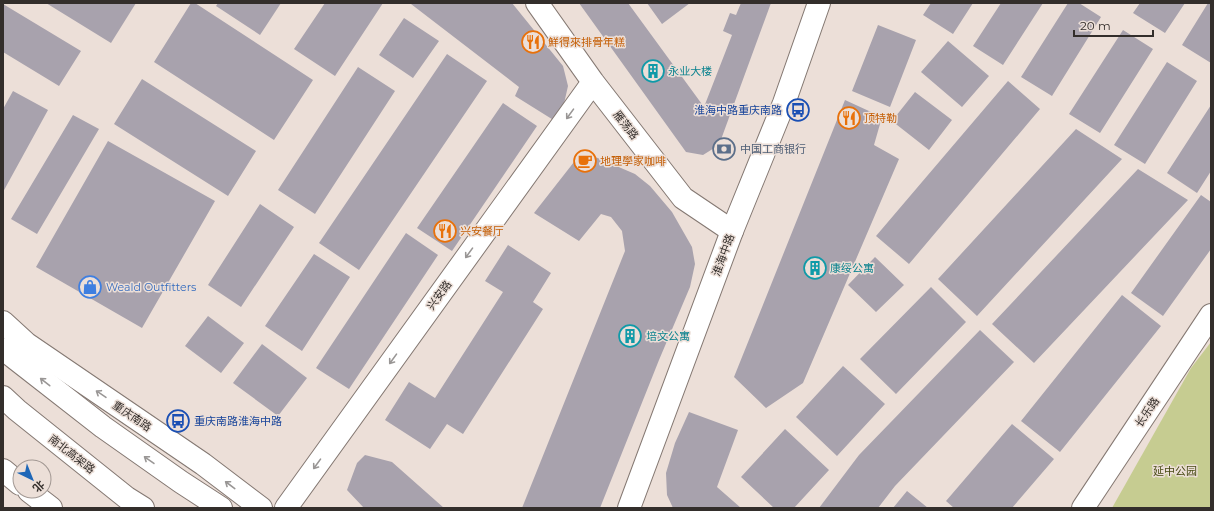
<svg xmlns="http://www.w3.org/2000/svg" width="1214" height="511" font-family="Montserrat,'Noto Sans SC',sans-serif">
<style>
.green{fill:#c6cc91}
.building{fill:#a8a2ad}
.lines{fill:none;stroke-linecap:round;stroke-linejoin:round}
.street-casing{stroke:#847872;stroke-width:24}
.secondary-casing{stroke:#847872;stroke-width:24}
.primary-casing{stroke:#847872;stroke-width:24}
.highway-casing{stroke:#847872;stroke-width:24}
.street{stroke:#fff;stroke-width:22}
.secondary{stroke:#fff;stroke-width:22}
.primary{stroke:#fff;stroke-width:22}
.highway{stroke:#fff;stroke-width:22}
.oneway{stroke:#999695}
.labels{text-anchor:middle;stroke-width:3;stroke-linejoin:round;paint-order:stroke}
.food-label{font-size:11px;fill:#c56008;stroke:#ecdfd8;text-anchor:start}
.culture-label{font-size:11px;fill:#0d838f;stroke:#ecdfd8;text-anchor:start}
.transit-label{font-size:11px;fill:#164399;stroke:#ecdfd8;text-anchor:end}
.street-label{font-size:11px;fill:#332e2b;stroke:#ecdfd8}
.service-label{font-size:11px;fill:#4e5e75;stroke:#ecdfd8;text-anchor:start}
.shop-label{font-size:11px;fill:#366cbe;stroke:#ecdfd8;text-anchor:start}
.park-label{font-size:11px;fill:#474a13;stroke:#ecdfd8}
</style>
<rect width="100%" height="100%" fill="#ecdfd8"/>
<path class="green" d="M1211 342V508H1112L1191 368Z"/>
<path class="building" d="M46 3H136L111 43Z
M191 3H195L313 80 274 140 154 62Z
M218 3H281L260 35 216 6Z
M325 3H383L335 76 294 49Z
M412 3H512L563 66 568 86 563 108 555 121 515 96 519 87 411 4Z
M579 3H628L704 107 732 35 723 31 730 13 736 15 741 3H771L719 145 703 155 686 152Z
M647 3H690L662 24Z
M931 3H973L953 34 923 15Z
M1001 3H1043L1003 65 973 46Z
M1068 3H1079L1101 17 1052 96 1021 77Z
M1140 3H1185L1165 33 1133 13Z
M1208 3H1211V63L1182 45Z
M3 4 81 51 59 86 3 52Z
M404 18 439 41 413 78 379 55Z
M878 25 916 40 890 107 852 91Z
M1123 30 1153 49 1100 133 1069 114Z
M948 41 989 76 962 107 921 72Z
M447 54 487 81 359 270 319 243Z
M1167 62 1197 81 1145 164 1114 145Z
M358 67 395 91 315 214 278 190Z
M142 79 256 151 228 196 114 124Z
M1008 81 1040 109 909 264 876 236Z
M13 91 48 110 3 192V109Z
M915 92 952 120 929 150 892 121Z
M845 100 882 117 874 145 899 159 803 383 766 408 734 377Z
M503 103 537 126 452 251 417 228Z
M1211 105V171L1197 193 1167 173Z
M73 115 99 129 37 234 11 219Z
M1076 129 1122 159 977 316 938 279Z
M108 141 215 201 142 328 36 267Z
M593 156 635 174 650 186 672 212 692 247 695 264 690 287 659 360 600 508H522L625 251 622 231 611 217 601 214 579 241 534 213 574 162Z
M1138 169 1188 200 1034 363 992 324Z
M1201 195 1211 202V249L1163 316 1131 293Z
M260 204 294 227 241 307 208 285Z
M406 233 438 255 349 389 316 368Z
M508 245 551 273 533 302 543 309 463 434 447 424 430 449 385 420 409 382 435 398 503 292 485 281Z
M314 254 350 277 302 351 265 326Z
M875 257 904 285 876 312 848 285Z
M931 287 966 322 896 394 860 359Z
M1122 295 1161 326 1060 452 1021 421Z
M208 316 244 343 221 373 185 346Z
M980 330 1014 362 895 486 878 508H819L859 455Z
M262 344 307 378 278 416 233 383Z
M843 366 885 404 837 456 796 417Z
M689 412 738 430 717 487 741 508H673L667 495 666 473 675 443Z
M1012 424 1054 459 1012 508H954L946 501Z
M785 429 829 470 794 508H774L741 477Z
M365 455 392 462 444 508H364L347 490 357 463Z
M907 491 928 508H893Z"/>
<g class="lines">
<g class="street-casing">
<path id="street" d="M537 3 593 82 683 198 732 231
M286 508 593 82"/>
</g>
<g class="secondary-casing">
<path id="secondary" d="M629 508 732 231 784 103 819 3
M1083 508 1211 315"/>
</g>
<g class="primary-casing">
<path id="primary" d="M3 322 27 344 203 464 261 508"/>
</g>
<g class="highway-casing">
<path id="highway" d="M3 349 103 427 181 482 221 508
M3 397 17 410 127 498 143 508
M3 470 20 484
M29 491 51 508"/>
</g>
<use href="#street" class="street"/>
<use href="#secondary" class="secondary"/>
<use href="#primary" class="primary"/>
<use href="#highway" class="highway"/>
</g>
<defs><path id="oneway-shaft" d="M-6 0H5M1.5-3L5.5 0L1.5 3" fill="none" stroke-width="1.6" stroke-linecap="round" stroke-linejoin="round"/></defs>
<g class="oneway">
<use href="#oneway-shaft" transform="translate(570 114) rotate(126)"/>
<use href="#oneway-shaft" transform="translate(469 253) rotate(126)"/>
<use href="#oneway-shaft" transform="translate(393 359) rotate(126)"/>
<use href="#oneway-shaft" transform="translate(45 382) rotate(-142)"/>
<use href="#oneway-shaft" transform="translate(101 394) rotate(-146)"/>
<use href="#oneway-shaft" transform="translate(149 460) rotate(-145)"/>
<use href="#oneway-shaft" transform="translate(317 464) rotate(126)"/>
<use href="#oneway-shaft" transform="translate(230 485) rotate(-143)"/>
</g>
<defs>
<g id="restaurant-ring" transform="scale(1.15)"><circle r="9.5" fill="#ecdfd8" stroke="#e8710a" stroke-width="1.5"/><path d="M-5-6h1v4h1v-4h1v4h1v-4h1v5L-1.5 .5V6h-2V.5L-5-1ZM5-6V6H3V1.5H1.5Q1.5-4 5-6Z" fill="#e8710a"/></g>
<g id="building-ring" transform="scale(1.15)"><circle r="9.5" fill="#ecdfd8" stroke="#0f9aa8" stroke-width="1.5"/><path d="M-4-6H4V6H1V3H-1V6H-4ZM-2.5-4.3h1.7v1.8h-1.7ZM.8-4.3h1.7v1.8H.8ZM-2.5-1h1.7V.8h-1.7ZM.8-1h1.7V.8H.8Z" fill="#0f9aa8"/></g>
<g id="bus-ring" transform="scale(1.15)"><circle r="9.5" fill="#ecdfd8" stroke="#1a4fb4" stroke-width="1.5"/><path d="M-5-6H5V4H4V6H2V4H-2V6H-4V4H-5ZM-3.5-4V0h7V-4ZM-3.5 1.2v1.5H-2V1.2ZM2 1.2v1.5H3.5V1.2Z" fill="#1a4fb4"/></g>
<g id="bank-ring" transform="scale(1.15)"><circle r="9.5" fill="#ecdfd8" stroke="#5c6f8a" stroke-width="1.5"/><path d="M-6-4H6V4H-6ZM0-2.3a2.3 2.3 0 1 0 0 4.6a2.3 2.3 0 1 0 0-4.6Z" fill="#5c6f8a"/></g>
<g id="cafe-ring" transform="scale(1.15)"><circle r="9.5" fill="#ecdfd8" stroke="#e8710a" stroke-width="1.5"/><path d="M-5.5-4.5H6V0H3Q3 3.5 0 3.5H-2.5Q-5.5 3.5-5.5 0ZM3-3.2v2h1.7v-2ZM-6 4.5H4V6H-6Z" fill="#e8710a"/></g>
<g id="shop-ring" transform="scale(1.15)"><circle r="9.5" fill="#ecdfd8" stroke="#3f7fe0" stroke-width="1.5"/><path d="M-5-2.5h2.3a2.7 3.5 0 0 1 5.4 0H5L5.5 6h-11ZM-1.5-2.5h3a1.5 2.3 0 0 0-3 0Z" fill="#3f7fe0"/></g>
</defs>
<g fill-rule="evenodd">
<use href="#restaurant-ring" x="533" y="42"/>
<use href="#building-ring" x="653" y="71"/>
<use href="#bus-ring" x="798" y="110"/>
<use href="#restaurant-ring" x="849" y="118"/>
<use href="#bank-ring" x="724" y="149"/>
<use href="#cafe-ring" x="585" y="161"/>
<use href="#restaurant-ring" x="445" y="231"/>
<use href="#building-ring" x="815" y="268"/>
<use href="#shop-ring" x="90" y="287"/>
<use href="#building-ring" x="630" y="336"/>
<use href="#bus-ring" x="178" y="421"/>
</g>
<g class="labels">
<g class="food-label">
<text x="548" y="46">鮮得來排骨年糕</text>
<text x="864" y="122">顶特勒</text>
<text x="600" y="165">地理學家咖啡</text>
<text x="460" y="235">兴安餐厅</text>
</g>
<g class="culture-label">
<text x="668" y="75">永业大楼</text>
<text x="830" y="272">康绥公寓</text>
<text x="646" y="340">培文公寓</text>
</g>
<g class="transit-label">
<text x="782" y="114">淮海中路重庆南路</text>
<text x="194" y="425" text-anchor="start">重庆南路淮海中路</text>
</g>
<g class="street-label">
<text transform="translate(626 125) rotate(52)" y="4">雁荡路</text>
<text transform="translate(723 255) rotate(-70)" y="4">淮海中路</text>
<text transform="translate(439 295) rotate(-54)" y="4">兴安路</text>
<text transform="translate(1147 412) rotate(-56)" y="4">长乐路</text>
<text transform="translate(132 416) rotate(34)" y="4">重庆南路</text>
<text transform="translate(72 454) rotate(38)" y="4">南北高架路</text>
</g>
<g class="service-label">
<text x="740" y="153">中国工商银行</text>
</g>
<g class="shop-label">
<text x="106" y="291">Weald Outfitters</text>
</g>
<g class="park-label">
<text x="1175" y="475">延中公园</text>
</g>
</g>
<rect width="1214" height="511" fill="none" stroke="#332e2b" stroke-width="8"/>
<g transform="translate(32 479) rotate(137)"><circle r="19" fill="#ecdfd8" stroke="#a29893"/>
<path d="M0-3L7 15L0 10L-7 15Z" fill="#1f67b7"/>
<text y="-6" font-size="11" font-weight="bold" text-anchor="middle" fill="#332e2b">北</text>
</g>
<path d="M1074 30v6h79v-6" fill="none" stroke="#332e2b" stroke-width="2"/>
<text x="1080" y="30" font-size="12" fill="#332e2b" stroke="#ecdfd8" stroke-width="3" paint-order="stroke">20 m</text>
</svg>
